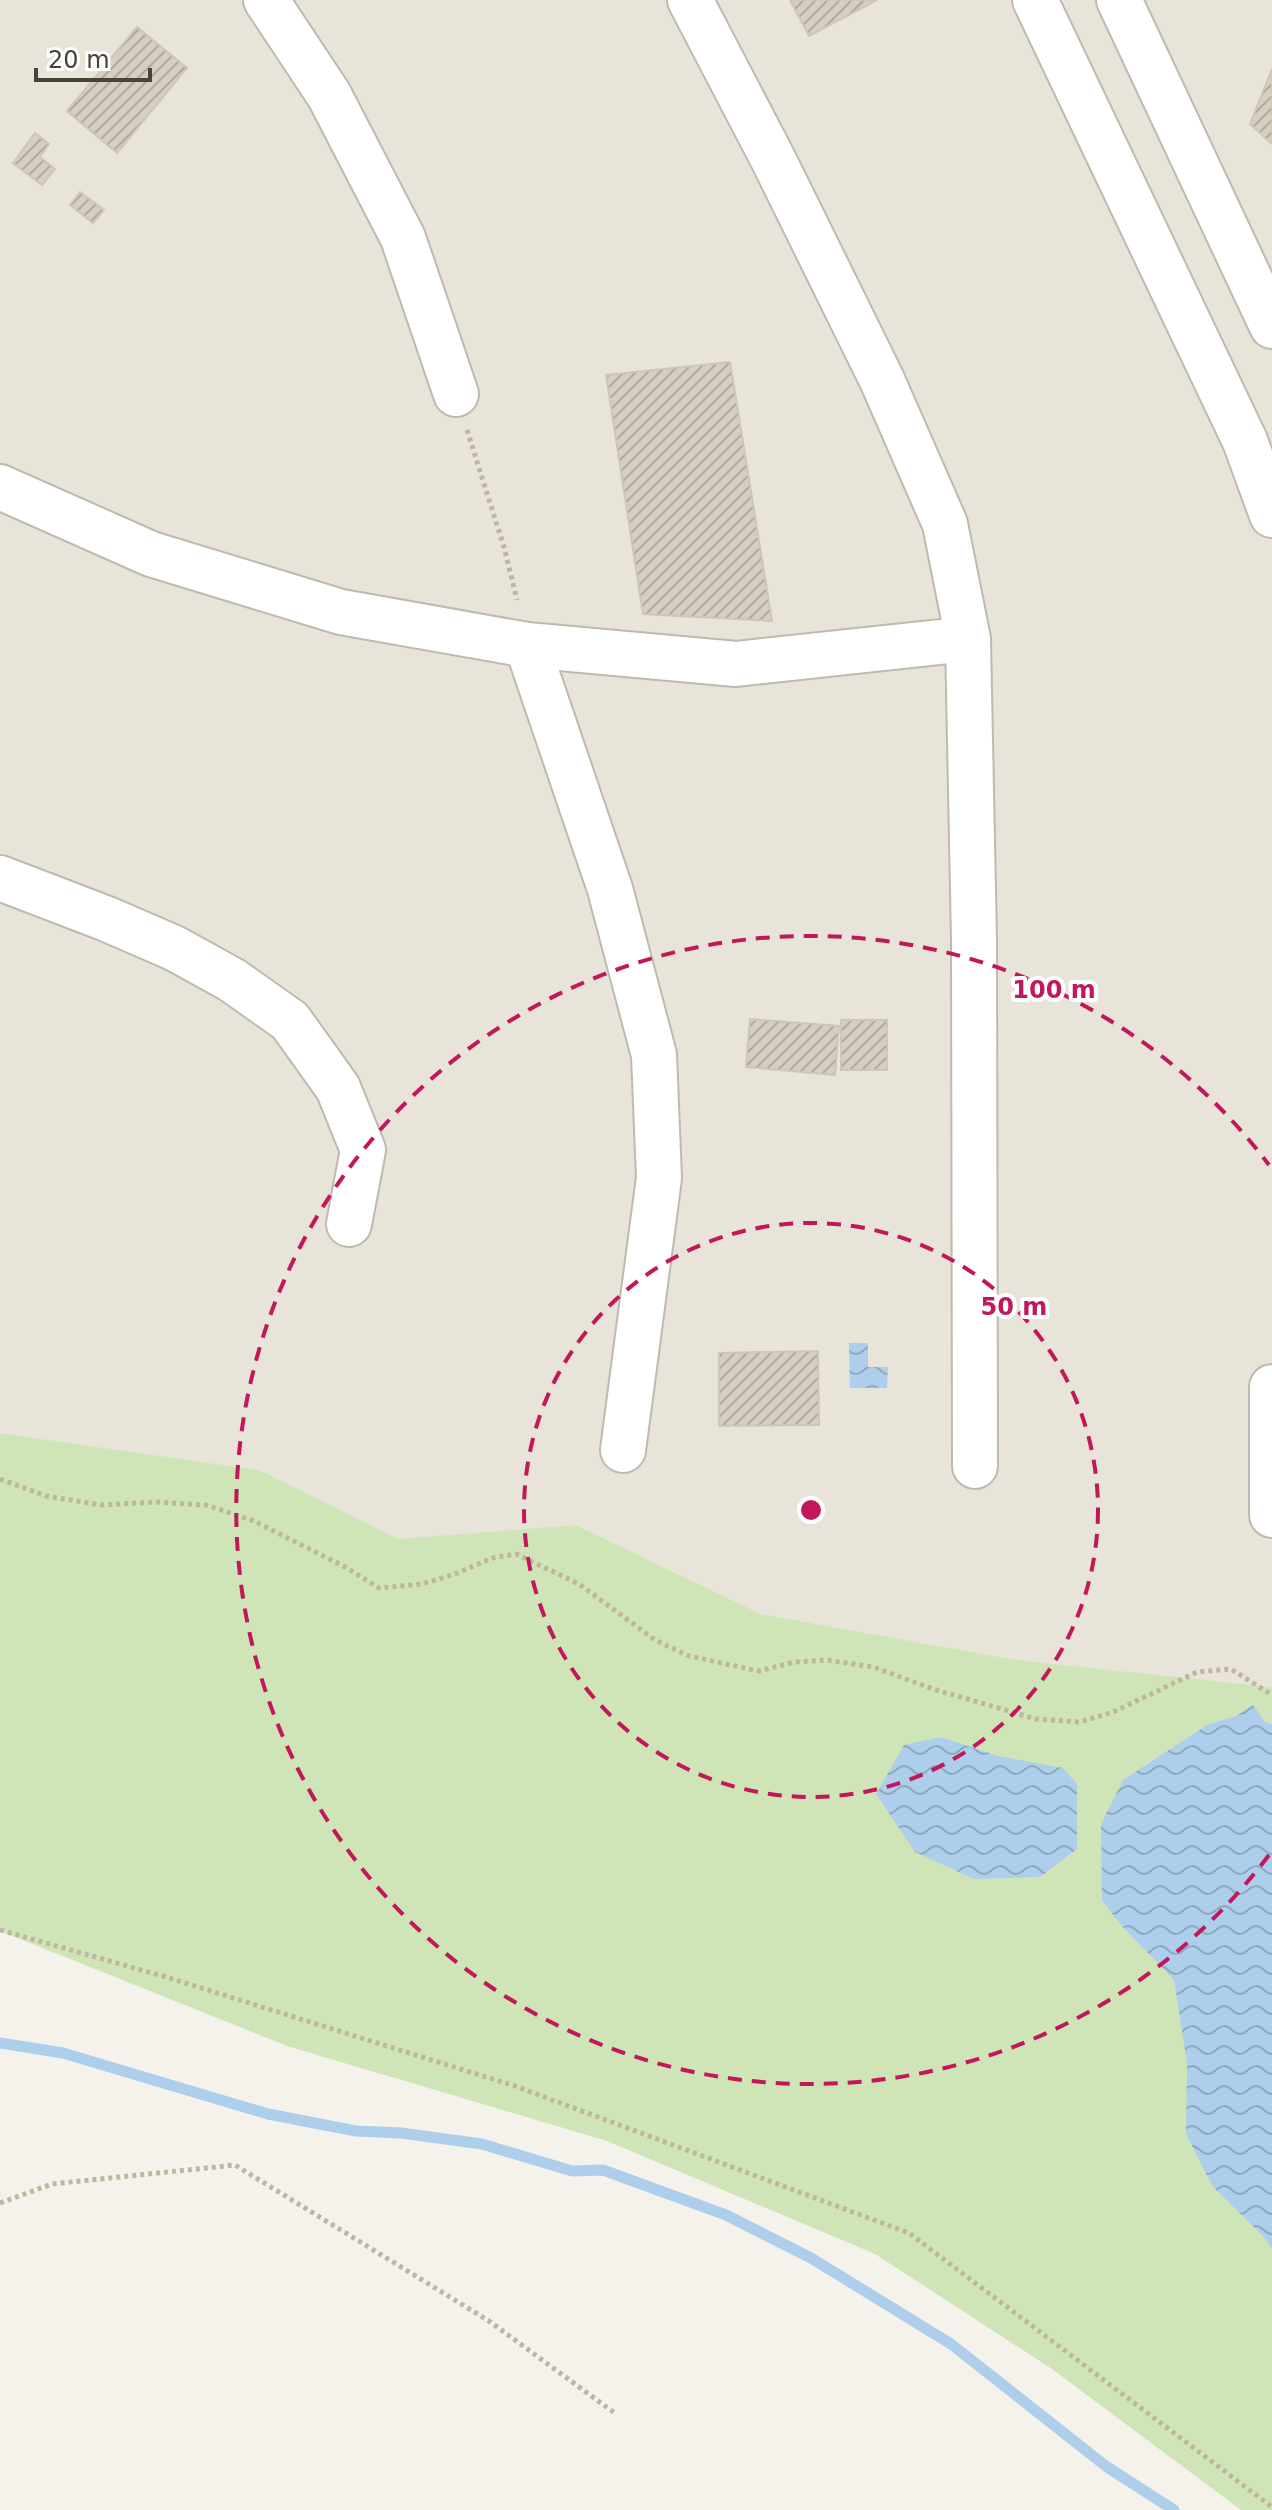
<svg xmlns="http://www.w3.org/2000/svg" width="1272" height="2510" font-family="'DejaVu Sans',sans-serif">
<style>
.residential{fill:#e8e4d9}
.green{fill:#cfe5b7}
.water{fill:url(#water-waves)}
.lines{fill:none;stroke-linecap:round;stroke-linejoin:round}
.stream{stroke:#adcfeb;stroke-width:11}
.building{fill:url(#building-hatch);stroke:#cfc6b5;stroke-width:2}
.minor-casing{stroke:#bfbaae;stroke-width:48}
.path{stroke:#c0b6a0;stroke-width:5;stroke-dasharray:4 4;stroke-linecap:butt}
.minor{stroke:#fff;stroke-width:44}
.ring{fill:none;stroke:#c2185b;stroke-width:4;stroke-dasharray:14 10}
.centre{fill:#c2185b;stroke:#fff;stroke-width:4}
.ring-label{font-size:24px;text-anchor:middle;font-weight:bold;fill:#c2185b;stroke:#fff;stroke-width:8;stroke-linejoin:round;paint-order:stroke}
</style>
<defs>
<pattern id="water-waves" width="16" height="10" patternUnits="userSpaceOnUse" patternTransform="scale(2)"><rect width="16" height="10" fill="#adcfeb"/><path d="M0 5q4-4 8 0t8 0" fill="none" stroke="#8faabf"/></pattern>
<pattern id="building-hatch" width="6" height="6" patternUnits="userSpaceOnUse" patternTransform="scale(2)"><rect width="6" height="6" fill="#d5cec1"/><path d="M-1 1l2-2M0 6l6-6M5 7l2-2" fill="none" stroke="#afa99e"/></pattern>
</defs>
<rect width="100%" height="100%" fill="#f4f2eb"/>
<path class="residential" d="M0 0H1272V1687L1017 1660 761 1614 576 1525 398 1540 259 1470 0 1433Z"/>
<path class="green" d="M0 1433 259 1470 398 1539 576 1525 761 1614 1017 1660 1272 1687V2510H1241L1052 2369 875 2254 607 2141 287 2046 0 1931Z"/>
<path class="water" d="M849 1343H868V1367H888L887 1388H850Z
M1253 1705 1265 1722 1272 1724V2249L1264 2237 1213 2187 1186 2134 1187 2063 1174 1980 1119 1923 1102 1900 1101 1824 1123 1780 1207 1725 1236 1716Z
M941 1737 998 1756 1063 1768 1077 1784V1849L1040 1877 974 1879 915 1852 876 1794 904 1745Z"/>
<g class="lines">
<path class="stream" d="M0 2043 63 2053 268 2114 356 2131 401 2133 482 2144 572 2171 603 2170 726 2215 811 2258 951 2344 1107 2467 1174 2510"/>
</g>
<path class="building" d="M790 0H877L809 36Z
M137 27 187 68 117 153 67 111Z
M1272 69V144L1250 124Z
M35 133 49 144 40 157 55 169 42 185 13 163Z
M80 192 104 210 93 223 70 205Z
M730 362 772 621 643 614 606 375Z
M750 1019 839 1026 835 1075 746 1067Z
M841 1020H887V1070H841Z
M818 1351 819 1425 719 1426V1353Z"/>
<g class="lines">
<g class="minor-casing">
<path id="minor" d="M266 0 329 95 403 238 456 394
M690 0 774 161 882 380 945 524 968 639 974 941 975 1466
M1035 0 1245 441 1272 515
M1119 0 1272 326
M0 487 151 554 341 612 527 645 736 664 968 639
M527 645 610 889 654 1055 659 1178 623 1450
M0 878 107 919 174 948 232 980 290 1021 338 1088 363 1150 349 1224
M1272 1387V1515"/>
</g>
<path class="path" d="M467 430 504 547 517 600
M0 1479 46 1496 101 1505 157 1502 206 1505 254 1521 347 1568 379 1588 422 1584 455 1574 492 1558 516 1554 579 1584 655 1640 689 1656 759 1671 795 1662 827 1660 873 1667 933 1689 1036 1719 1080 1722 1113 1712 1197 1672 1231 1669 1272 1695
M0 1930 166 1977 515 2086 909 2233 1272 2507
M0 2203 52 2184 235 2165 489 2321 616 2414"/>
<use href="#minor" class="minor"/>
</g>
<g class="ring">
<circle cx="811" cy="1510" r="287"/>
<path d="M1269 1855A574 574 0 1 1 1269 1165"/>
</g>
<circle cx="811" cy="1510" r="12" class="centre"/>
<g class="ring-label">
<text x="1054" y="998">100 m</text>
<text x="1014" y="1315">50 m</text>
</g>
<path d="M36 68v12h114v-12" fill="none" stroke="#484339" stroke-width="4"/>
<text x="48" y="68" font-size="24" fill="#484339" stroke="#ffffff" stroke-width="6" paint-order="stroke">20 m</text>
</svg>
